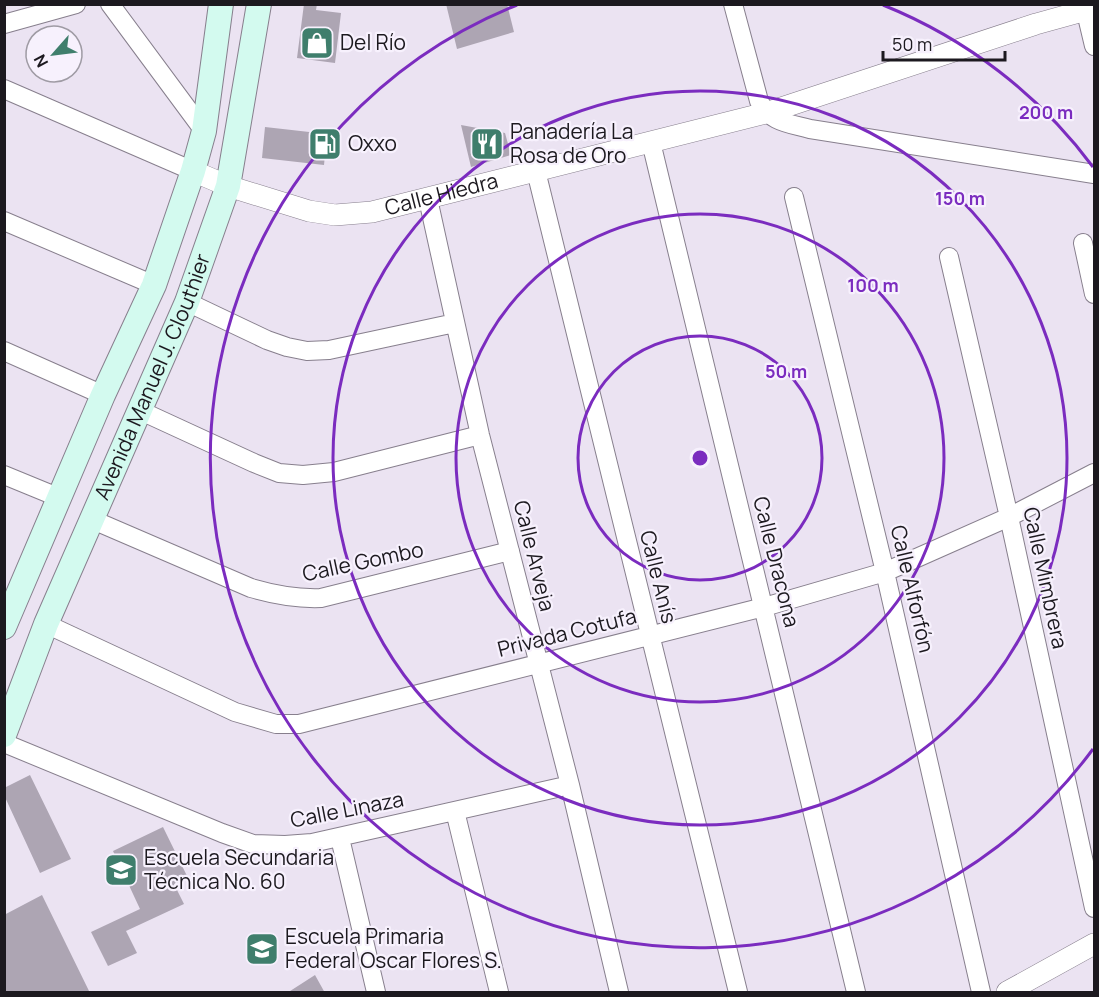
<svg xmlns="http://www.w3.org/2000/svg" width="1099" height="997" font-family="Manrope,sans-serif">
<style>
.building{fill:#ada5b3}
.lines{fill:none;stroke-linecap:round;stroke-linejoin:round}
.minor-casing{stroke:#877f8d;stroke-width:20}
.tertiary-casing{stroke:#877f8d;stroke-width:22}
.secondary-casing{stroke:#877f8d;stroke-width:26}
.minor{stroke:#fff;stroke-width:18}
.tertiary{stroke:#fff;stroke-width:21}
.secondary{stroke:#d3faef;stroke-width:24}
.ring{fill:none;stroke:#7b2cbf;stroke-width:3}
.labels{text-anchor:middle;stroke-width:4.5;stroke-linejoin:round;paint-order:stroke}
.poi-label{font-size:21px;fill:#1c191f;stroke:#f7f1fd;text-anchor:start}
.street-label{font-size:21px;fill:#1c191f;stroke:#f7f1fd}
.centre{fill:#7b2cbf;stroke:#f7f1fd;stroke-width:3}
.ring-label{font-size:18px;text-anchor:middle;font-weight:bold;fill:#7b2cbf;stroke:#f7f1fd;stroke-width:4.5;stroke-linejoin:round;paint-order:stroke}
</style>
<rect width="100%" height="100%" fill="#ebe3f2"/>
<path class="building" d="M304 4H317L316 10 341 13 335 63 297 58Z
M446 4H507L514 32 457 49Z
M461 125 505 133 511 155 471 167Z
M265 127 327 134 324 165 262 158Z
M30 775 71 859 40 873 4 795V788Z
M163 827 188 878 174 884 184 904 126 931 137 953 108 966 91 932 140 909 113 851Z
M42 895 90 993H4V915Z
M315 975 325 993H287Z"/>
<g class="lines">
<g class="minor-casing">
<path id="minor" d="M110 4 204 131
M733 4 759 101C771 123 788 123 810 129L1094 174
M1084 4 1094 46
M4 24 76 4
M4 89 193 171
M651 142 856 992
M536 171 738 992
M794 197 885 572 981 992
M428 199 480 435 570 785 619 992
M4 221 154 285
M1083 243 1094 294
M949 257 1009 517 1094 908
M187 302 267 340 287 347 307 351 329 350 455 323
M4 351 103 395
M141 411 254 463 279 473 303 475 334 472 480 435
M4 475 60 498
M93 520 251 588C275 595 296 599 321 598L510 551
M46 624 235 712 276 724H299L764 607 885 572 1009 517 1094 473
M4 743 222 833 253 844 285 845 312 843 570 785
M455 811 499 992
M340 838 376 992"/>
</g>
<g class="tertiary-casing">
<g id="tertiary">
<path id="s1" d="M193 171 228 186 309 211 335 215 372 212 766 113 1036 24 1094 8"/>
<path d="M1007 992 1094 944"/>
</g>
</g>
<g class="secondary-casing">
<g id="secondary">
<path d="M4 627 103 395 154 285 193 171 204 131 221 4"/>
<path id="s2" d="M4 735 46 624 187 302 228 186 259 4"/>
</g>
</g>
<use href="#minor" class="minor"/>
<use href="#tertiary" class="tertiary"/>
<use href="#secondary" class="secondary"/>
</g>
<g class="ring">
<circle cx="700" cy="458" r="122"/>
<circle cx="700" cy="458" r="244"/>
<circle cx="700" cy="458" r="367"/>
<path d="M1093 749A489 489 0 1 1 517 5M883 5A489 489 0 0 1 1093 167"/>
</g>
<defs>
<g id="shop-square" transform="scale(1.725)"><rect x="-9" y="-9" width="18" height="18" rx="4" fill="#3f7e6c" stroke="#f7f1fd"/><path d="M-5-2.5h2.3a2.7 3.5 0 0 1 5.4 0H5L5.5 6h-11ZM-1.5-2.5h3a1.5 2.3 0 0 0-3 0Z" fill="#fff"/></g>
<g id="fuel-square" transform="scale(1.725)"><rect x="-9" y="-9" width="18" height="18" rx="4" fill="#3f7e6c" stroke="#f7f1fd"/><path d="M-5.5-6h7V0h2V4h1.3V-2.5L3-4.5l.8-.8L6-3V5H2.5V1h-1V6h-7ZM-4.2-4.7v3.2H.2V-4.7Z" fill="#fff"/></g>
<g id="restaurant-square" transform="scale(1.725)"><rect x="-9" y="-9" width="18" height="18" rx="4" fill="#3f7e6c" stroke="#f7f1fd"/><path d="M-5-6h1v4h1v-4h1v4h1v-4h1v5L-1.5 .5V6h-2V.5L-5-1ZM5-6V6H3V1.5H1.5Q1.5-4 5-6Z" fill="#fff"/></g>
<g id="school-square" transform="scale(1.725)"><rect x="-9" y="-9" width="18" height="18" rx="4" fill="#3f7e6c" stroke="#f7f1fd"/><path d="M0-5L7-2L0 1L-7-2ZM-4 1L0 2.5L4 1V4Q0 6-4 4Z" fill="#fff"/></g>
</defs>
<g fill-rule="evenodd">
<use href="#shop-square" x="317" y="43"/>
<use href="#fuel-square" x="325" y="144"/>
<use href="#restaurant-square" x="487" y="144"/>
<use href="#school-square" x="121" y="870"/>
<use href="#school-square" x="262" y="949"/>
</g>
<g class="labels">
<g class="poi-label">
<text x="340" y="50">Del Río</text>
<text x="510" y="139">Panadería La<tspan x="510" dy="24">Rosa de Oro</tspan></text>
<text x="348" y="151">Oxxo</text>
<text x="144" y="865">Escuela Secundaria<tspan x="144" dy="24">Técnica No. 60</tspan></text>
<text x="285" y="944">Escuela Primaria<tspan x="285" dy="24">Federal Oscar Flores S.</tspan></text>
</g>
<g class="street-label">
<text dy="7" stroke="none"><textPath href="#s1" startOffset="258">Calle Hiedra</textPath></text>
<text dy="7" stroke="none"><textPath href="#s2" startOffset="388">Avenida Manuel J. Clouthier</textPath></text>
<text transform="translate(534 556) rotate(76)" y="7">Calle Arveja</text>
<text transform="translate(363 562) rotate(-12)" y="7">Calle Gombo</text>
<text transform="translate(776 562) rotate(76)" y="7">Calle Dracona</text>
<text transform="translate(658 577) rotate(76)" y="7">Calle Anís</text>
<text transform="translate(1045 578) rotate(78)" y="7">Calle Mimbrera</text>
<text transform="translate(912 589) rotate(77)" y="7">Calle Alforfón</text>
<text transform="translate(567 633) rotate(-14)" y="7">Privada Cotufa</text>
<text transform="translate(347 810) rotate(-11)" y="7">Calle Linaza</text>
</g>
</g>
<circle cx="700" cy="458" r="9" class="centre"/>
<g class="ring-label">
<text x="1046" y="119">200 m</text>
<text x="960" y="205">150 m</text>
<text x="873" y="292">100 m</text>
<text x="786" y="378">50 m</text>
</g>
<rect width="1099" height="997" fill="none" stroke="#1c191f" stroke-width="12"/>
<g transform="translate(54 54) rotate(242)"><circle r="28" fill="#f7f1fd" stroke="#9f9ba4" stroke-width="1.5"/>
<path d="M0-4.5L10 22L0 15L-10 22Z" fill="#3f7e6c"/>
<text y="-9" font-size="16" font-weight="bold" text-anchor="middle" fill="#1c191f">N</text>
</g>
<path d="M883 51v9h122v-9" fill="none" stroke="#1c191f" stroke-width="3"/>
<text x="892" y="51" font-size="18" fill="#1c191f" stroke="#f7f1fd" stroke-width="4.5" paint-order="stroke">50 m</text>
</svg>
